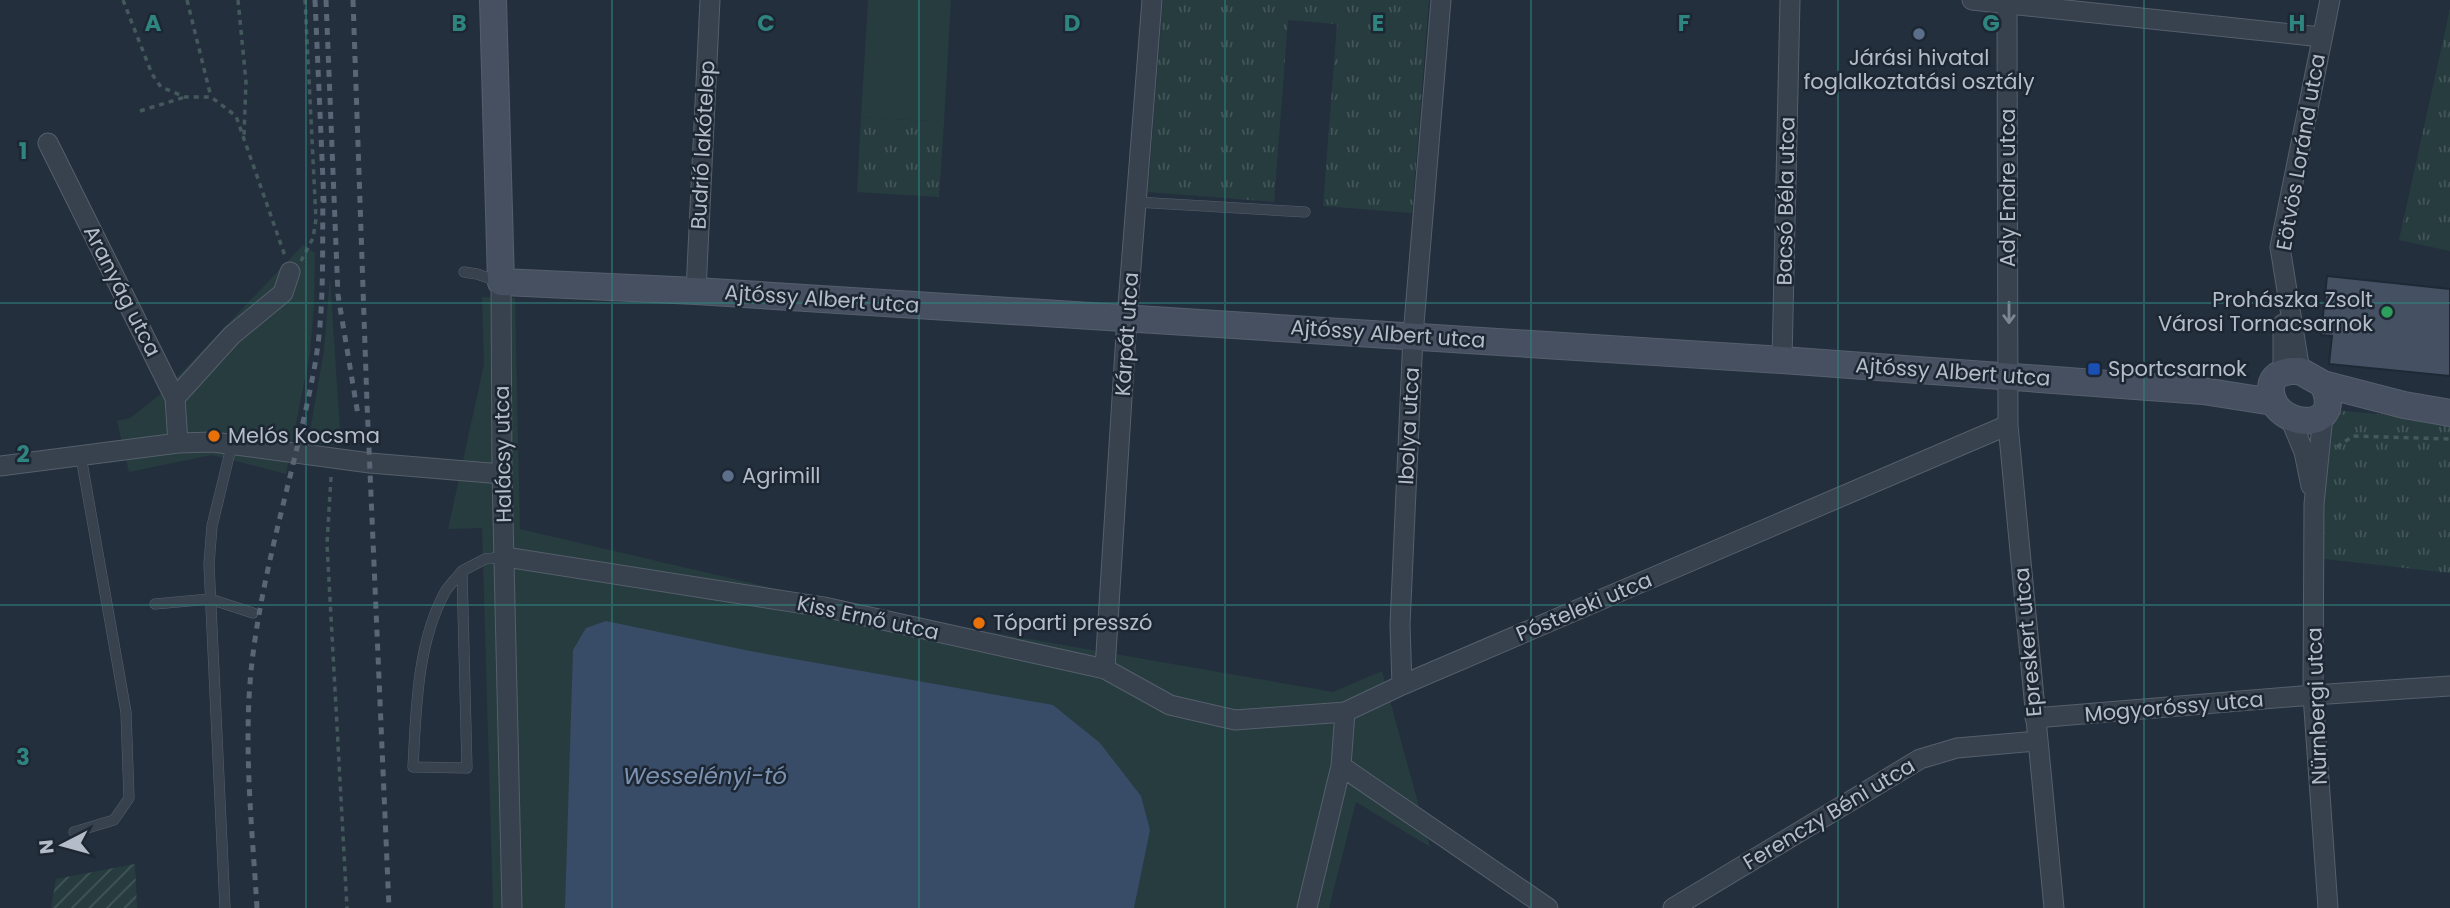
<svg xmlns="http://www.w3.org/2000/svg" width="2450" height="908" font-family="Poppins,sans-serif">
<style>
.grass{fill:#263c3f}
.park{fill:url(#park-tufts)}
.garden{fill:url(#garden-furrows)}
.water{fill:#394c67}
.building{fill:#455162;stroke:#1f2835;stroke-width:2}
.lines{fill:none;stroke-linecap:round;stroke-linejoin:round}
.service-casing{stroke:#565f6c;stroke-width:11}
.minor-casing{stroke:#565f6c;stroke-width:21}
.secondary-casing{stroke:#565f6c;stroke-width:28}
.path{stroke:#44595c;stroke-width:3.5;stroke-dasharray:5 5;stroke-linecap:butt}
.service{stroke:#38414e;stroke-width:10}
.minor{stroke:#38414e;stroke-width:19}
.secondary{stroke:#465061;stroke-width:26}
.rail{stroke:#5a6575;stroke-width:5;stroke-dasharray:7 7;stroke-linecap:butt}
.oneway{stroke:#7c8592}
.grid{fill:none;stroke:#308480;stroke-width:2;stroke-opacity:0.55}
.service-dot{fill:#5c6f8a;stroke:#1d2633;stroke-width:2.5}
.leisure-dot{fill:#2e9e5b;stroke:#1d2633;stroke-width:2.5}
.transit-dot{fill:#1a4fb4;stroke:#1d2633;stroke-width:2.5}
.food-dot{fill:#e8710a;stroke:#1d2633;stroke-width:2.5}
.labels{text-anchor:middle;stroke-width:5;stroke-linejoin:round;paint-order:stroke}
.poi-label{font-size:21px;fill:#b4bcc9;stroke:#1d2633;text-anchor:start}
.street-label{font-size:21px;fill:#b4bcc9;stroke:#1d2633}
.water-label{font-size:23px;font-style:italic;fill:#7c92b1;stroke:#1d2633}
.grid-label{font-size:23px;text-anchor:middle;font-weight:bold;fill:#308480;stroke:#1d2633;stroke-width:5;stroke-linejoin:round;paint-order:stroke}
</style>
<defs>
<pattern id="park-tufts" width="24" height="20" patternUnits="userSpaceOnUse" patternTransform="scale(1.75)"><rect width="24" height="20" fill="#263c3f"/><path d="M3 7l-1-3M5 7V3M7 7l1-3M15 17l-1-3M17 17v-4M19 17l1-3" fill="none" stroke="#435659"/></pattern>
<pattern id="garden-furrows" width="10" height="10" patternUnits="userSpaceOnUse" patternTransform="scale(1.75)"><rect width="10" height="10" fill="#263c3f"/><path d="M-1 1l2-2M0 10L10 0M9 11l2-2" fill="none" stroke="#435659"/></pattern>
</defs>
<rect width="100%" height="100%" fill="#242f3e"/>
<path class="grass" d="M868 0H951L944 122 861 117Z
M303 245 315 253 314 305 310 353 286 474 212 455 129 472 117 421 130 418 162 393Z
M330 277 341 446 308 443 324 350Z
M482 297 515 298 520 529 833 602 938 623 1333 692 1382 671 1430 847 1356 802 1329 908H493L482 528 448 529 484 364Z"/>
<path class="park" d="M1163 0H1429L1412 213 1323 206 1337 24 1288 20 1274 202 1148 192Z
M2450 9V251L2399 240Z
M861 117 944 122 939 197 857 192Z
M2334 410 2450 421V573L2316 558 2310 423Z"/>
<path class="garden" d="M135 864 137 908H51L56 879Z"/>
<path class="water" d="M606 621 750 651 1053 705 1100 743 1141 796 1150 830 1134 908H565L573 650 586 628Z"/>
<path class="building" d="M2327 276 2450 289V376L2329 364 2332 336 2321 335Z"/>
<g class="lines">
<g class="service-casing">
<path id="service" d="M1136 202 1305 212
M464 272 477 274 500 282
M462 571C457 578 450 584 445 592 417 643 416 710 413 767L467 768 462 571 485 559 504 557
M155 604 210 599 253 613
M74 832 114 820 129 798 126 712 81 457
M225 908 209 564 212 526 232 444"/>
</g>
<g class="minor-casing">
<path id="minor" d="M1972 0 2321 37
M2007 0 2008 425 2054 908
M48 143 175 398 178 443
M501 282 502 474 512 908
M696 291 710 0
M2283 324V372
M1782 360 1790 0
M2300 371 2280 247 2330 0
M175 398 232 335 283 293 290 272
M2323 416 2314 504 2313 695 2328 908
M2290 418 2304 452 2311 486
M0 466 178 443 213 442 370 463 502 474
M505 557 824 607 1105 669 1170 705 1235 720 1345 712 1402 685 2008 425
M1105 669 1127 318 1152 0
M1402 685 1400 625 1413 336 1441 0
M2035 718 2313 695 2450 686
M1341 766 1548 908
M1307 908 1341 766 1345 712
M1673 908 1920 759 1957 748 2037 741"/>
</g>
<g class="secondary-casing">
<path id="secondary" d="M493 0 501 282 696 291 1782 360 2203 391 2273 402
M2290 371H2300L2323 384C2348 437 2267 428 2271 387 2272 376 2280 373 2290 371Z
M2323 384 2404 405 2450 413"/>
</g>
<path class="path" d="M123 0 152 74 161 87 185 97H211L236 116 285 256
M187 0 211 97
M238 0 246 82 244 135
M140 111 185 97
M301 261 313 238 316 219 305 0
M2337 447 2353 436 2450 439
M331 477 327 544 347 908"/>
<use href="#service" class="service"/>
<use href="#minor" class="minor"/>
<use href="#secondary" class="secondary"/>
<path class="rail" d="M315 0 324 203
M326 0 338 295 358 415
M353 0 367 403 389 908
M257 908C252 824 242 738 253 654 265 559 295 469 313 375 325 316 322 256 323 196"/>
</g>
<defs><path id="oneway-shaft" d="M-6 0H5M1.5-3L5.5 0L1.5 3" fill="none" stroke-width="1.6" stroke-linecap="round" stroke-linejoin="round" transform="scale(1.75)"/></defs>
<use class="oneway" href="#oneway-shaft" transform="translate(2009 313) rotate(90)"/>
<path class="grid" d="M306 0V908M612 0V908M919 0V908M1225 0V908M1531 0V908M1838 0V908M2144 0V908M0 303H2450M0 605H2450"/>
<g class="service-dot">
<circle cx="1919" cy="34" r="7"/>
<circle cx="728" cy="476" r="7"/>
</g>
<circle class="leisure-dot" cx="2387" cy="312" r="7"/>
<rect class="transit-dot" x="2087" y="362" width="14" height="14" rx="3.5"/>
<g class="food-dot">
<circle cx="214" cy="436" r="7"/>
<circle cx="979" cy="623" r="7"/>
</g>
<g class="labels">
<g class="poi-label">
<text x="1919" y="65" text-anchor="middle">Járási hivatal<tspan x="1919" dy="24">foglalkoztatási osztály</tspan></text>
<text x="2373" y="307" text-anchor="end">Prohászka Zsolt<tspan x="2373" dy="24">Városi Tornacsarnok</tspan></text>
<text x="2108" y="376">Sportcsarnok</text>
<text x="228" y="443">Melós Kocsma</text>
<text x="742" y="483">Agrimill</text>
<text x="993" y="630">Tóparti presszó</text>
</g>
<g class="street-label">
<text transform="translate(703 145) rotate(-87)" y="7">Budrió lakótelep</text>
<text transform="translate(2301 152) rotate(-80)" y="7">Eötvös Loránd utca</text>
<text transform="translate(2008 188) rotate(-90)" y="7">Ady Endre utca</text>
<text transform="translate(1786 201) rotate(-89)" y="7">Bacsó Béla utca</text>
<text transform="translate(122 291) rotate(63)" y="7">Aranyág utca</text>
<text transform="translate(822 299) rotate(4)" y="7">Ajtóssy Albert utca</text>
<text transform="translate(1127 334) rotate(-86)" y="7">Kárpát utca</text>
<text transform="translate(1388 334) rotate(4)" y="7">Ajtóssy Albert utca</text>
<text transform="translate(1953 372) rotate(4)" y="7">Ajtóssy Albert utca</text>
<text transform="translate(1409 426) rotate(-87)" y="7">Ibolya utca</text>
<text transform="translate(503 454) rotate(-91)" y="7">Halácsy utca</text>
<text transform="translate(1584 607) rotate(-23)" y="7">Pósteleki utca</text>
<text transform="translate(868 618) rotate(12)" y="7">Kiss Ernő utca</text>
<text transform="translate(2028 642) rotate(-95)" y="7">Epreskert utca</text>
<text transform="translate(2317 706) rotate(-92)" y="7">Nürnbergi utca</text>
<text transform="translate(2174 707) rotate(-5)" y="7">Mogyoróssy utca</text>
<text transform="translate(1829 814) rotate(-31)" y="7">Ferenczy Béni utca</text>
</g>
<g class="water-label">
<text x="705" y="784">Wesselényi-tó</text>
</g>
</g>
<g class="grid-label">
<text x="153" y="31">A</text>
<text x="459" y="31">B</text>
<text x="766" y="31">C</text>
<text x="1072" y="31">D</text>
<text x="1378" y="31">E</text>
<text x="1684" y="31">F</text>
<text x="1991" y="31">G</text>
<text x="2297" y="31">H</text>
<text x="23" y="159">1</text>
<text x="23" y="462">2</text>
<text x="23" y="765">3</text>
</g>
<g transform="translate(63 845) rotate(264)" stroke="#1d2633" stroke-width="5" paint-order="stroke">
<path d="M0-5L12 26L0 18L-12 26Z" fill="#b4bcc9"/>
<text y="-10" font-size="19" font-weight="bold" text-anchor="middle" fill="#b4bcc9">N</text>
</g>
</svg>
